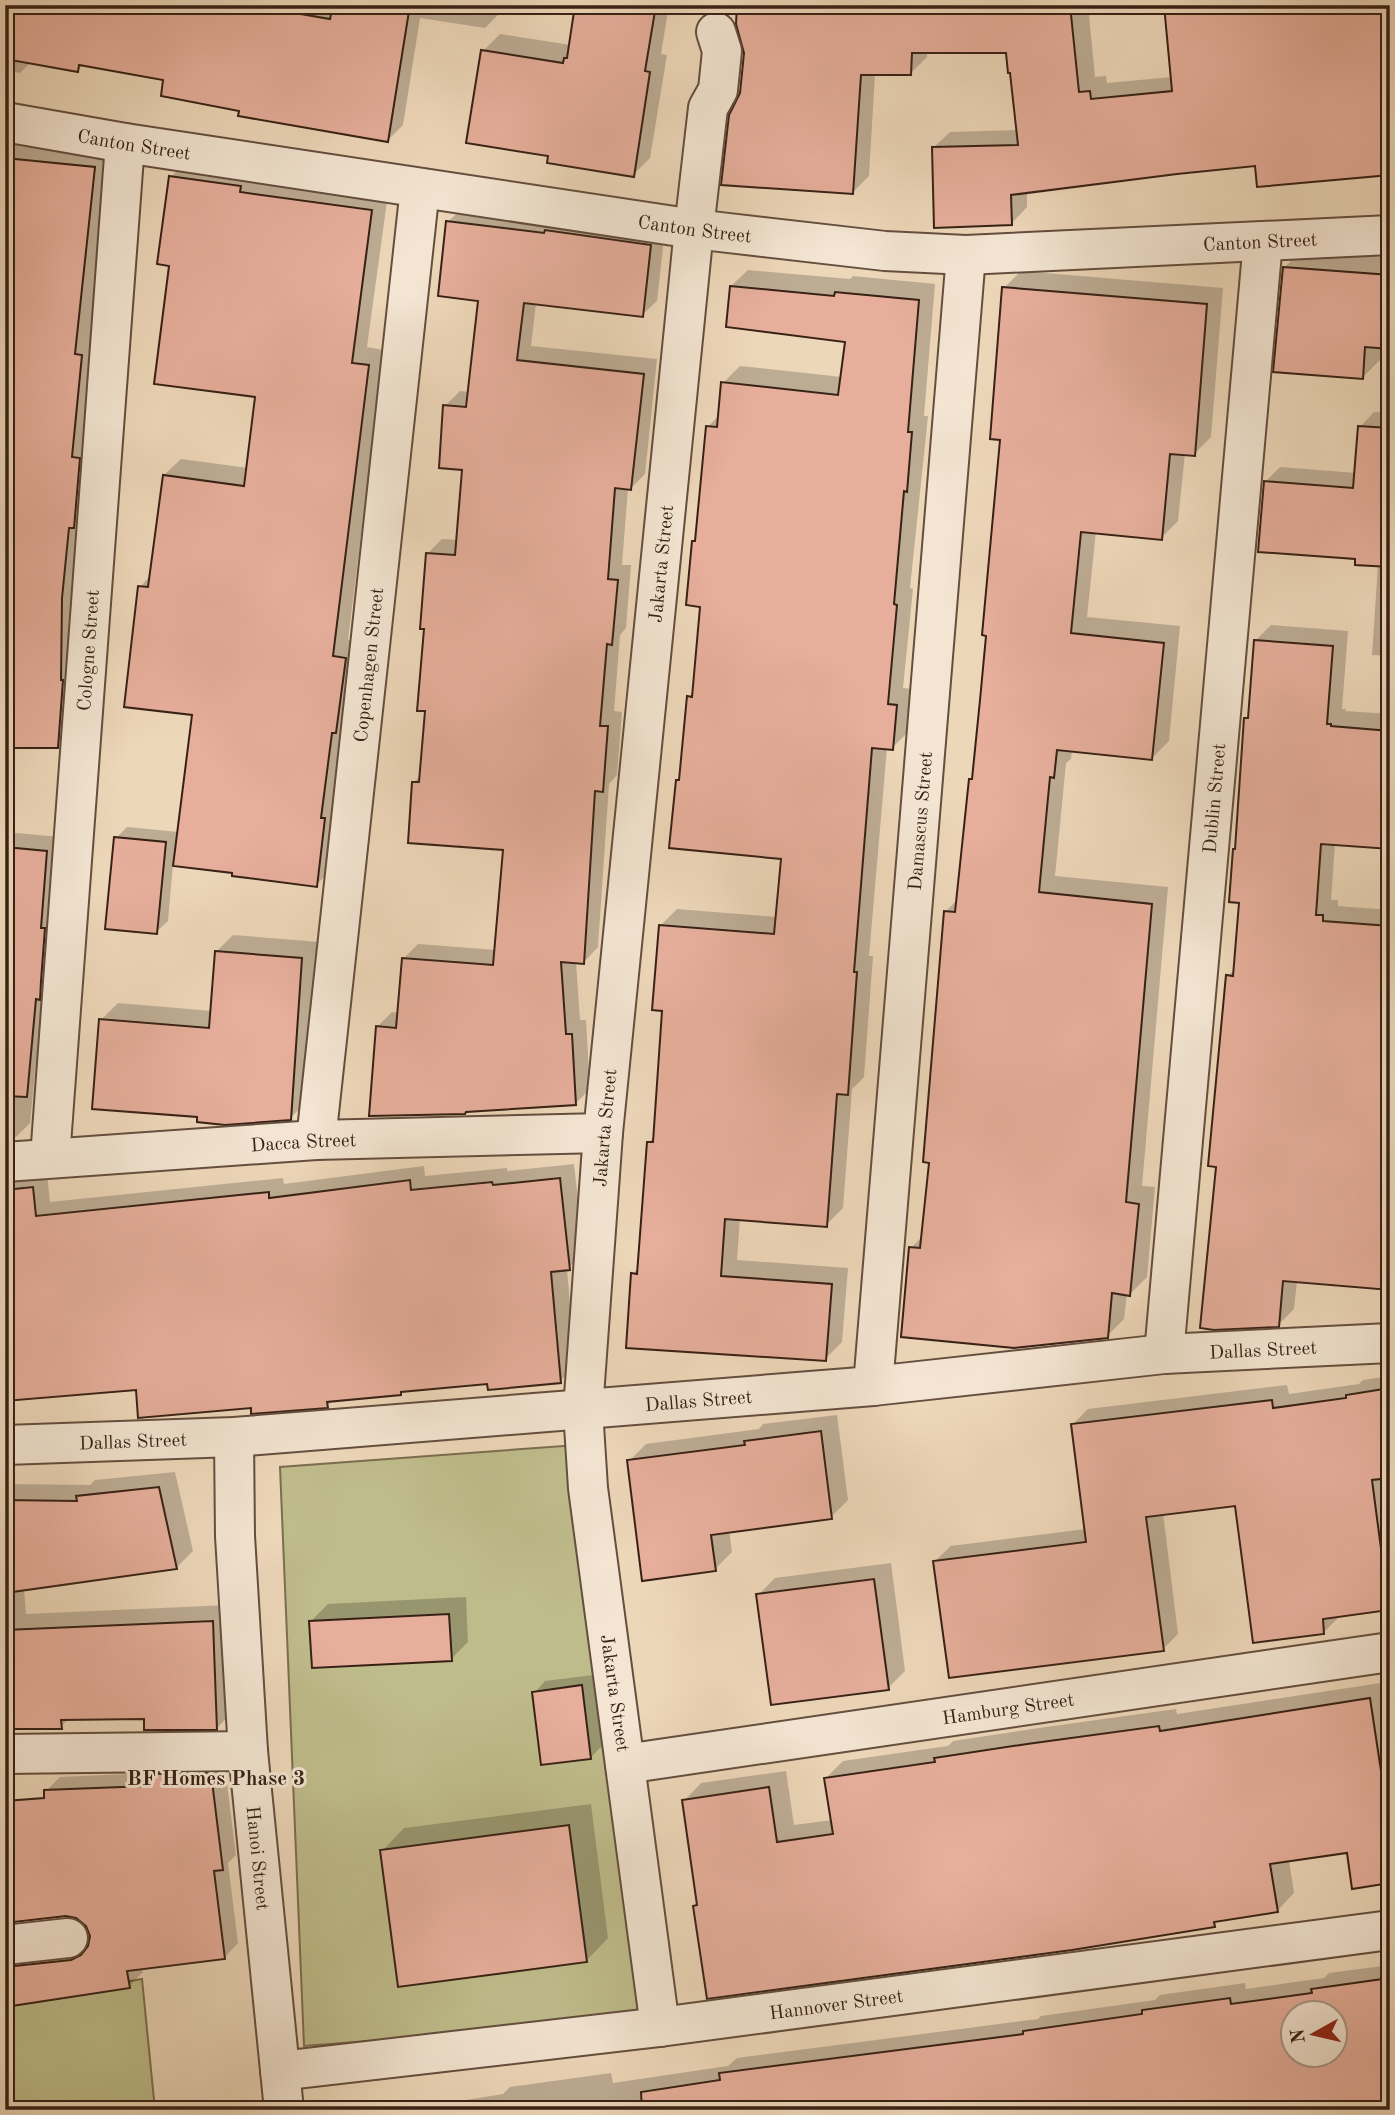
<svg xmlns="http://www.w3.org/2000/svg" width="1395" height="2115" font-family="'Old Standard TT',serif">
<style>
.green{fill:#bfbc8b;stroke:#7b6e50;stroke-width:2}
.shadow{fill:#0003;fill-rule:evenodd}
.building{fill:#e6ae9b;stroke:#372115;stroke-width:2;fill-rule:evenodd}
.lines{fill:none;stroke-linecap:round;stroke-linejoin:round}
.minor-casing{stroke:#644e3e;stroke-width:42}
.minor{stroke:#f3e5d2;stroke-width:38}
.labels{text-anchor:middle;stroke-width:6;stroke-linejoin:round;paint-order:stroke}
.street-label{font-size:19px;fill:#372115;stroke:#f3e5d2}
.neighbourhood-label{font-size:21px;font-weight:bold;fill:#372115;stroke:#f3e5d2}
</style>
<rect width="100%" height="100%" fill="#edd7b9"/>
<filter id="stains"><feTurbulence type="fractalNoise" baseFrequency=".00286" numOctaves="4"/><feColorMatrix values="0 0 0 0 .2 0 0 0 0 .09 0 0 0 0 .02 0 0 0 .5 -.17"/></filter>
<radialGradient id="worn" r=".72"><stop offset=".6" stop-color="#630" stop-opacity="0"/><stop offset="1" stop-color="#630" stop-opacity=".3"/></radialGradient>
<path class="green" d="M577 1445 654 2019 304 2046 280 1467Z
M142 1979 155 2110H5V2004Z"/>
<path class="shadow" d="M5 5H501L500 13 485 28 420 18 403 125 388 140 241 110 165 79 84 64 78 70 31 62 20 73 5 70Z
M577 5H669L661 54 667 55 650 158 633 175 550 155 483 51 500 34 571 45Z
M739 5H1088L1095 77 1106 76 1107 83 1172 77 1256 164 1027 191V207L1011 224 933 148 950 132 1017 130 1007 51 927 52V57L911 73H875L869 176 853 192 741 93 746 53Z
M5 125 111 151 91 338 98 339 74 730 58 747 5 746Z
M187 160 388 194 367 347 384 350 348 640 361 642 332 869 316 885 173 864 168 921 156 932 116 838 127 827 179 832 194 713 140 587 151 575 164 475 181 459 248 468 257 396 171 264V177Z
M463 207 665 230 657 301 642 315 536 303 531 346 657 359 645 474 631 488H628L622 565H631L626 628 620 635 614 711 622 712 617 775 609 784 598 947 584 962H576L580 1020H586L590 1089 575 1104 377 1027 392 1012 399 1013 403 959 418 944 496 950 505 849 414 782 421 775 427 710V554L442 539 458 540 464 468 445 406 460 391 469 392 480 300 448 222Z
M1301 251 1385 257 1390 253V347L1381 346 1380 360 1363 377 1284 268Z
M748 270 850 279 853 276 935 284 924 416H928L910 588 913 589 903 688 913 689 909 731 892 748H887L869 956H873L864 1077 852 1089 843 1208 826 1225 740 1218 737 1260 848 1268 842 1342 825 1359 633 1274 639 1267 648 1143 655 1136 664 1010 660 926 677 909 778 917 783 857 677 781 681 777 689 697 694 691 702 605 694 541 697 538 708 427 720 414 723 383 740 366 842 377 846 340 731 286Z
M1021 271 1223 288 1211 437 1194 454 1185 453 1178 521 1161 538 1096 531 1087 617 1180 626 1169 741 1152 758 1072 750 1071 759 1066 763 1055 876 1168 887 1142 1186 1155 1187 1147 1277 1130 1294 1127 1293 1124 1319 1107 1336 911 1248 923 1236 931 1161 945 912 958 899 970 780 974 776 982 700 1002 438 1004 288Z
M1374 412 1390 413V656L1372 655 1378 565 1357 558 1265 482 1280 467 1356 473 1360 427Z
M1271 625 1348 631 1342 709H1346L1345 711 1390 714V847L1335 843 1331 900H1338V906L1390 910V1288L1297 1281 1294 1309 1278 1325 1218 1166 1228 976 1236 968 1241 901 1237 847 1246 718 1250 714 1256 640Z
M5 832 60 837 43 1055 36 1062 30 1123 16 1137H5Z
M233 935 319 942 308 1101 290 1118 199 1116 101 1020 118 1003 212 1011 216 952Z
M574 1164 584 1254 567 1269 575 1366 560 1381 489 1382 404 1390 400 1393 333 1400 327 1406 252 1407 137 1388 5 1400V1179L47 1174 50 1202 283 1178 284 1184 424 1166 425 1176 507 1168V1171Z
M1390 1376 1388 1608 1339 1617 1324 1632 1236 1504 1163 1513 1178 1634 1163 1649 935 1561 951 1546 1086 1529 1072 1425 1088 1409 1287 1385 1289 1394 1359 1384 1363 1380Z
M837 1415 848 1500 831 1517 729 1530 732 1552 715 1569 629 1461 646 1444 759 1429 763 1424Z
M175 1472 193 1551 176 1568 24 1589 26 1614 229 1605 233 1711 217 1728 145 1718H69L61 1727 5 1728V1484L90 1485 95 1480Z
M891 1563 905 1671 888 1688 758 1595 775 1578Z
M466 1597 468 1642 451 1659 311 1621 328 1604Z
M593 1675 602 1746 591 1757 534 1693 545 1681Z
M1387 1682 1390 1698V1882L1348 1851 1289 1860 1294 1893 1277 1911 1220 1919 1214 1925 695 1906 699 1902 684 1801 701 1783 786 1771 794 1825 832 1820 826 1778 843 1761 948 1746 953 1741 1046 1727 1176 1709 1177 1714Z
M224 1760 236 1855 228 1863 238 1943 225 1957 142 1967 143 1972 129 1986 5 2005V1948L22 1954 90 1945 92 1936 87 1923 50 1869 46 1791 60 1777 149 1773 162 1761Z
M591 1804 608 1938 586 1961 382 1851 404 1828Z
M1390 1965V2110H405L503 2094 510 2087 611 2073 613 2083 728 2066 737 2058 1038 2019 1041 2016 1155 2000 1160 1995 1245 1983 1246 1989 1324 1978 1329 1973ZM1294 2014H1336V2056H1294Z"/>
<path class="building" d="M5 5H248L330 19 333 5H410L388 142 238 116 239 111 161 96 163 80 79 65 78 72 5 59Z
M575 5H656L645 71 650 72 634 177 547 163 548 156 466 143 481 50 563 63 564 58H567Z
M737 5H1070L1079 92 1090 91 1091 99 1172 91 1164 5H1390V175L1257 187 1255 166 1177 174 1011 195 1012 225 934 228 932 147 1018 145 1010 73H1008L1006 53H912L911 75H861L853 194 721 185 729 115 740 93 744 53 736 24Z
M5 158 95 167 75 354 82 355 72 457 80 458 74 528H69L62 598 61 680H63L58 748H5Z
M169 176 241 186 240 192 372 210 352 363 369 365 333 656 346 658 336 733H332L321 818H325L317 887 232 876V873L173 866 192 715 124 707 138 586 148 587 163 475 244 486 255 397 154 384 169 266 157 264Z
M446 221 544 233 545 230 651 245 643 317 524 303 517 360 644 374 631 490 615 488 608 579 618 580 612 645 607 644 600 726H608L603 792 595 791 584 964 561 962 566 1034H572L576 1105 466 1112 465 1114 369 1116 376 1026 396 1028 402 958 493 965 503 850 408 843 412 782H419L425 711H417L424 629H420L426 553 455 555 462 470 439 468 443 405 466 407 478 301 438 296Z
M1283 267 1390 275V349L1365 347 1363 379 1273 372Z
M730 286 834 296 835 292 919 300 908 432H912L907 492 904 491 894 604 897 605 888 704 897 705 893 750 872 748 854 972H857L848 1095 837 1094 827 1227 725 1219 721 1276 832 1284 826 1361 626 1348 631 1273 637 1274 647 1142H653L662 1011 652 1010 659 925 774 934 781 859 669 848 676 780H679L687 696 692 697 700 607 686 605 692 541H695L706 426 717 427 721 382 838 395 845 342 726 327Z
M1002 287 1207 304 1195 456 1170 454 1162 540 1081 532 1071 633 1164 643 1152 760 1057 750 1054 778 1050 777 1039 892 1152 904 1126 1202 1139 1204 1130 1296 1112 1293 1108 1338 1014 1348 901 1337 909 1247 920 1248 929 1163 923 1162 944 911 955 912 969 779H972L980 700 986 636 982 635 1000 440 990 439Z
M1358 426 1390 428V567L1355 565V559L1258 552 1264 481 1353 488Z
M1254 640 1333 646 1327 724H1331V726L1390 731V849L1321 844 1316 915H1323V921L1390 926V1290L1283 1281 1279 1327 1214 1330 1200 1328 1216 1167 1208 1166 1226 975 1233 976 1239 903 1229 902 1233 849H1235L1244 718H1248Z
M114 837 166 842 157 934 105 929Z
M5 847 47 851 41 928H45L41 981 40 1000 36 999 27 1097 5 1096Z
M215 951 302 958 291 1120 225 1125 197 1122V1117L92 1109 99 1019 209 1028Z
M560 1178 570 1270 551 1272 561 1383 488 1390 487 1384 401 1392V1395L327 1402 328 1408 251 1414V1408L138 1418 136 1390 5 1401V1190L33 1187 36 1216 269 1192V1198L410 1180 411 1190 492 1182 493 1185Z
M1390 1388V1478L1372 1480 1389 1610 1323 1619 1324 1634 1253 1643 1235 1506 1146 1517 1164 1651 949 1678 933 1561 1086 1542 1071 1424 1272 1400 1273 1408 1346 1398V1395Z
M821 1431 832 1519 711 1535 716 1571 642 1581 627 1460 745 1445 744 1441Z
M159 1487 177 1569 5 1593V1500L77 1501 76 1496Z
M874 1579 889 1690 771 1705 756 1594Z
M449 1614 452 1661 312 1668 309 1621Z
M213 1621 217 1730H144V1719L61 1720 62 1729H5V1630Z
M582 1685 591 1759 541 1765 532 1692Z
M1370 1698 1386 1804H1390V1883L1352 1889 1347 1853 1270 1864 1278 1912 1214 1922 1215 1927 1072 1950 707 1999 693 1906 697 1905 682 1800 769 1787 777 1842 833 1834 824 1778 935 1762 934 1758 1027 1744 1159 1726 1160 1731Z
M211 1773 223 1870 214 1871 225 1959 127 1971 130 1988 5 2007V1967L71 1960 81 1955 88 1946 90 1936 86 1926 76 1918 66 1916 5 1923V1801L44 1798V1790L147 1786 146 1774Z
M569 1825 587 1962 398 1987 380 1850Z
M1390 1978V2110H642L641 2092 720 2080 719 2073 1023 2034V2031L1142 2014V2010L1230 1998 1231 2004 1312 1993 1311 1989ZM1293 2013H1335V2055H1293Z"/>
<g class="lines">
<g class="minor-casing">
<g id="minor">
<path id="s1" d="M5 122 125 143 694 229 885 251 966 255 1390 235"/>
<path id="s2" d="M316 1140 420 188"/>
<path id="s3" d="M50 1158 125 143"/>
<path id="s4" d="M5 1162 316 1140 603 1133"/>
<path id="s5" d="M1164 1354 1263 241"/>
<path id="s6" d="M873 1386 966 255"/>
<path id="s7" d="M234 1437 235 1536 248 1751 284 2110"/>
<path id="s8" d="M5 1445 234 1437 873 1386 1164 1354 1390 1343"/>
<path d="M5 1754 248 1751"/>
<path id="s9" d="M625 1764 1390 1652"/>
<path d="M5 1945 68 1938"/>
<path id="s10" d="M660 2027 588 1488 583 1410 603 1133 694 229 708 108 718 90 722 51 716 32"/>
<path id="s11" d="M280 2071 660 2027 1390 1930"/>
</g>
</g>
<use href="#minor" class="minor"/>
</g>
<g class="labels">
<g class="street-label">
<text dy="7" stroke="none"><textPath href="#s1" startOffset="131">Canton Street</textPath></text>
<text dy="7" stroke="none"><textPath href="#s1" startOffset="698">Canton Street</textPath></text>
<text dy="7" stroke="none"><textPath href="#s1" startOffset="1265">Canton Street</textPath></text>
<text dy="7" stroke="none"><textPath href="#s10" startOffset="1472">Jakarta Street</textPath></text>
<text dy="7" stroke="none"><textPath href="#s3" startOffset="509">Cologne Street</textPath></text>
<text dy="7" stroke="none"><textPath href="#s2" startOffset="478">Copenhagen Street</textPath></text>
<text dy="7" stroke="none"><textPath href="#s5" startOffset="558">Dublin Street</textPath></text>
<text dy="7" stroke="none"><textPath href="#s6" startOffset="567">Damascus Street</textPath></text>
<text dy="7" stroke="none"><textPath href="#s10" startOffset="905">Jakarta Street</textPath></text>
<text dy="7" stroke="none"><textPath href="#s4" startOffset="299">Dacca Street</textPath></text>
<text dy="7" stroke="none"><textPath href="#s8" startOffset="1262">Dallas Street</textPath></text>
<text dy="7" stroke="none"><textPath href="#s8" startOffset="695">Dallas Street</textPath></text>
<text dy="7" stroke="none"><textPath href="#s8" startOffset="128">Dallas Street</textPath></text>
<text transform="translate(616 1693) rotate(82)" y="7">Jakarta Street</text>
<text dy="7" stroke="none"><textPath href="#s9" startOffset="387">Hamburg Street</textPath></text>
<text dy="7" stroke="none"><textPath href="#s7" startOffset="422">Hanoi Street</textPath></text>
<text dy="7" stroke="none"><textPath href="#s11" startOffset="560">Hannover Street</textPath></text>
</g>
<g class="neighbourhood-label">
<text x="216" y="1785">BF Homes Phase 3</text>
</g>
</g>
<rect width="1395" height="2115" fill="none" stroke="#edd7b9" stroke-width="28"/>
<rect x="7" y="7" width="1381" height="2101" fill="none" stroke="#372115" stroke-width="3.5"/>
<rect x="14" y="14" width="1367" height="2087" fill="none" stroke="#372115" stroke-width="2"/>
<g transform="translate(1314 2034) rotate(262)"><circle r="33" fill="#f3e5d2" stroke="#a89786" stroke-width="2"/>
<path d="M0-5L12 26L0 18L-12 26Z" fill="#8f2418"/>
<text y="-10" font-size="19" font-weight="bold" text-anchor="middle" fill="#372115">N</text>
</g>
<rect width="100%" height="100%" filter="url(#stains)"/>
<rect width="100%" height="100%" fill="url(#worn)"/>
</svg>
